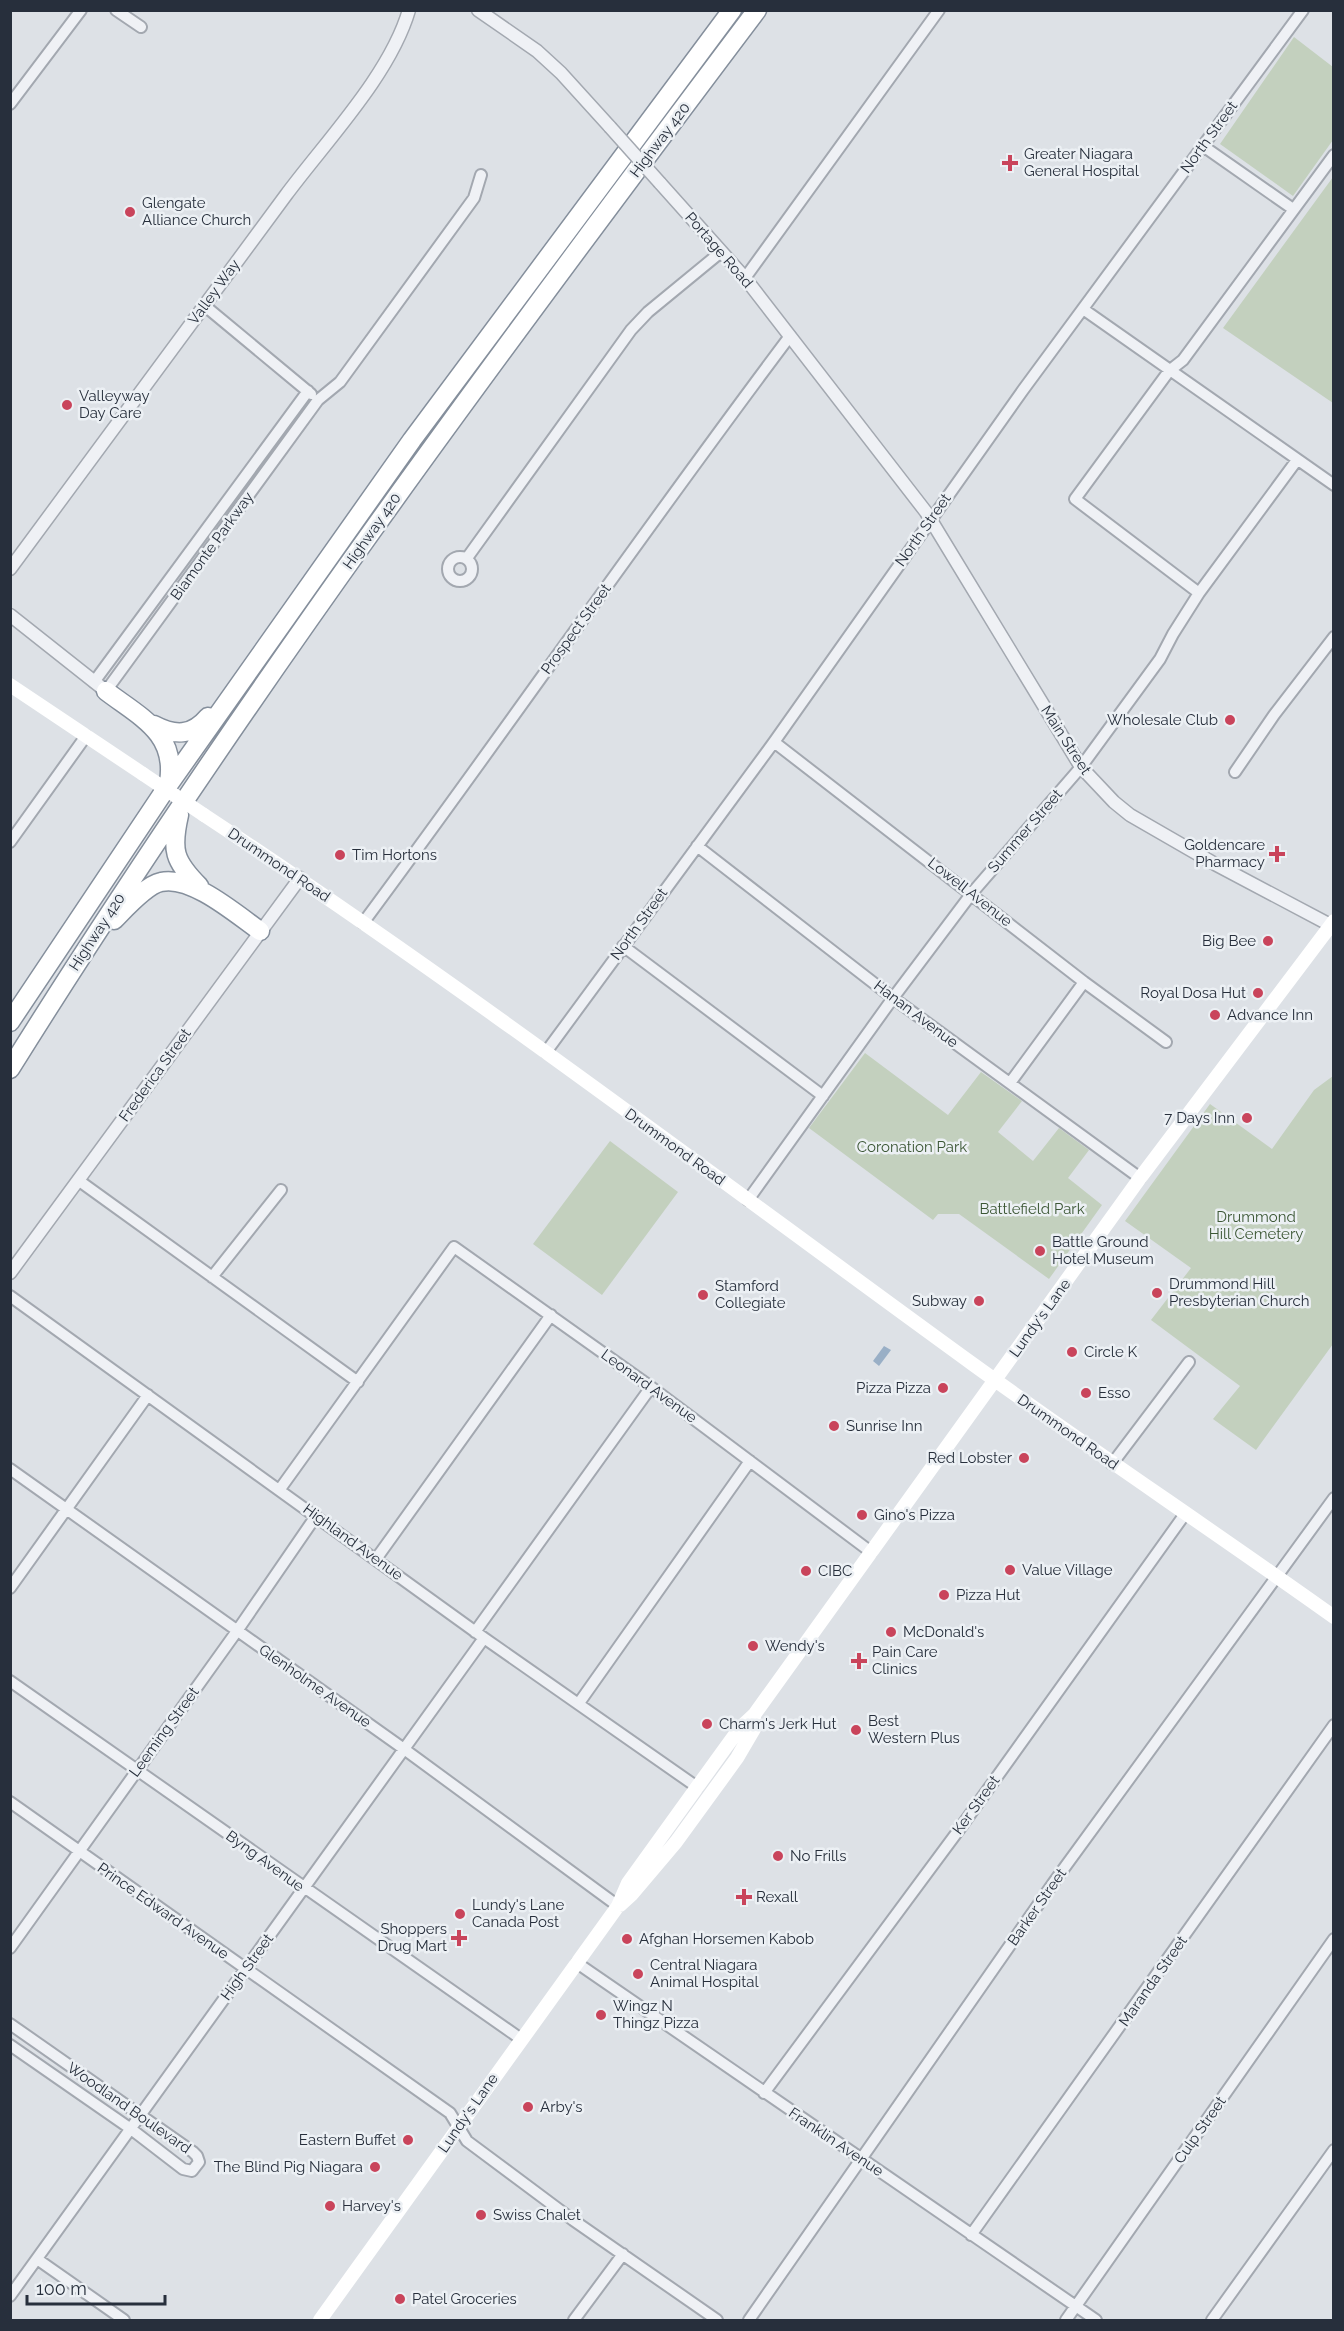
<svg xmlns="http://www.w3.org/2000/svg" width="1344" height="2331" font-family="Raleway,sans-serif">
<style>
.green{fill:#c3d0be}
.water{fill:#99afc6}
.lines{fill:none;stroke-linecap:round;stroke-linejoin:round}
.minor-casing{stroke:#a3a8b0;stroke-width:14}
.tertiary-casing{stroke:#a3a8b0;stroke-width:15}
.motorway-casing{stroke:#858f9c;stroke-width:21}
.minor{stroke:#eff1f5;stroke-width:10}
.tertiary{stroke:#eff1f5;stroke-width:12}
.secondary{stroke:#fff;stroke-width:14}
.motorway{stroke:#fff;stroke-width:18}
.tertiary-bridge-casing{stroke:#a3a8b0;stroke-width:15;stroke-linecap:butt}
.tertiary-bridge{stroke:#eff1f5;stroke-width:12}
.secondary-bridge{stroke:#fff;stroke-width:14}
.poi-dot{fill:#c9445b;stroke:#ecf0f4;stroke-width:2}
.labels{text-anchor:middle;stroke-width:5;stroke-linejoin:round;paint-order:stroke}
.street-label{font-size:15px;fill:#272f3c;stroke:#ecf0f4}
.poi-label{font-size:15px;fill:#272f3c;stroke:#ecf0f4;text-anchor:start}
.park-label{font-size:15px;fill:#3c5735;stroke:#ecf0f4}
</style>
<rect width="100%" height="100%" fill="#dde1e6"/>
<path class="green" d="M1294 37 1333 67V140L1293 196 1220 144Z
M1333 177V403L1223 328Z
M865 1053 948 1115 981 1072 1022 1101 998 1132 1033 1161 1059 1128 1089 1150 1068 1178 1102 1205 1049 1279 959 1214H938L933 1220 809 1128Z
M1333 1076V1344L1256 1450 1213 1419 1240 1386 1151 1320 1191 1268 1125 1221 1210 1104 1272 1149 1314 1090Z
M610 1141 678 1192 602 1295 533 1244Z"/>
<path class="water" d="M884 1346 891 1350 879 1366 873 1361Z"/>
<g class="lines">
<g class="minor-casing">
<path id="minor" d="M116 10 141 27
M10 104 81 10
M1203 146 1293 209
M745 278 939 10
M205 306 311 394
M1083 309 1334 485
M448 569a12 12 0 1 1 24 0a12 12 0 1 1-24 0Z
M467 558 631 330 648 312 721 252
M1199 593 1075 499 1169 371 1183 360 1334 155
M94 682 308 391
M106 691 318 400 340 382 474 198 481 175
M774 742 1084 982 1166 1042
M1235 772 1274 715 1334 637
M10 842 86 736
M697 846 893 998 1140 1178
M363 923C507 729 644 530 790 336
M623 946 823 1096
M546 1052 774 742 1023 390 1303 10
M1010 1083 1084 982
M78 1180 358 1382
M748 1200 893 998 972 893 1081 767 1160 659 1173 634 1199 593 1297 460
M212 1277 281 1190
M10 1296 484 1638 697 1787
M1112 1464 1189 1362
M10 1469 404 1749 618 1906
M280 1489 454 1247 651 1387 871 1552
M376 1559 551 1315
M10 1588 148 1395
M475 1632 651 1387
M10 1681 521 2039
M579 1703 750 1461
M10 1802 450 2113 467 2141 573 2220 717 2320
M10 1948 237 1631 316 1516
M577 1963 1096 2320
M10 2024 193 2152 197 2156 199 2162 192 2171 183 2169 131 2129 10 2045
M764 2093 961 1827 1185 1514
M971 2235 1334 1725
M37 2259 124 2320
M10 2296 484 1638
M574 2320 623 2254
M749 2320 1054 1882 1334 1498
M1066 2320 1334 1939
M1212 2320 1334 2150"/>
</g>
<g class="tertiary-casing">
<path id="tertiary" d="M478 10 537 51 561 73 610 127
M660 183 745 278 926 512 1081 767 1114 802 1130 815 1215 864 1334 927
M10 569C101 444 194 320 286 195 326 141 390 75 409 10
M10 615 106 691
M10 1273 300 878"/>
</g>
<g class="motorway-casing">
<path id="motorway" d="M106 691C140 717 177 733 169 782
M154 725C175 736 192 736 208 717
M179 815C171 850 174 861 199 886
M114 920C125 909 146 885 161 882 191 875 236 914 260 931
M10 1022 169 784 412 440 732 10
M10 1069C239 702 497 355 757 10"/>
</g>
<use href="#minor" class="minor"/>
<use href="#tertiary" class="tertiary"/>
<path class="secondary" d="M10 685 143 774
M204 815C468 989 719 1180 974 1365 1093 1451 1215 1532 1334 1617
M620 1905 632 1894 676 1842 737 1758 754 1729V1715
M320 2320 618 1906 628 1883 726 1747 740 1728 754 1715 1140 1178 1334 921"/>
<use href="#motorway" class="motorway"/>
<g class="tertiary-bridge-casing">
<path id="tertiary-bridge" d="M610 127 660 183"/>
</g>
<use href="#tertiary-bridge" class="tertiary-bridge"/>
<path class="secondary-bridge" d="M143 774 204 815"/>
</g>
<g class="poi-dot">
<path d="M1007 154h6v6h6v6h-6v6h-6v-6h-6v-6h6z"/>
<circle cx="130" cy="212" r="6"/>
<circle cx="67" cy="405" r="6"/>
<circle cx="1230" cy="720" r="6"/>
<path d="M1274 845h6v6h6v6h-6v6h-6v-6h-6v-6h6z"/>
<circle cx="340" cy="855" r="6"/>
<circle cx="1268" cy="941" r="6"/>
<circle cx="1258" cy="993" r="6"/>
<circle cx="1215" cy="1015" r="6"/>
<circle cx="1247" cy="1118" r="6"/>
<circle cx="1040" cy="1251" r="6"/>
<circle cx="1157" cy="1293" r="6"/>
<circle cx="703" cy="1295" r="6"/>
<circle cx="979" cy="1301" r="6"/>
<circle cx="1072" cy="1352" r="6"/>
<circle cx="943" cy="1388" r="6"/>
<circle cx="1086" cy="1393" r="6"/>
<circle cx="834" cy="1426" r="6"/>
<circle cx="1024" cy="1458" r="6"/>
<circle cx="862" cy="1515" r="6"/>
<circle cx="1010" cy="1570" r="6"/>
<circle cx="806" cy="1571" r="6"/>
<circle cx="944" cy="1595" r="6"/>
<circle cx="891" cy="1632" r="6"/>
<circle cx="753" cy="1646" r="6"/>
<path d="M856 1652h6v6h6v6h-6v6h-6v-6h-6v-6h6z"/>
<circle cx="707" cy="1724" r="6"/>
<circle cx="856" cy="1730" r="6"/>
<circle cx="778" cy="1856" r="6"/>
<path d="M741 1888h6v6h6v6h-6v6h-6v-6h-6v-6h6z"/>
<circle cx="460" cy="1914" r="6"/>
<path d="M456 1929h6v6h6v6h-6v6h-6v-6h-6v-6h6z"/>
<circle cx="627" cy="1939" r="6"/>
<circle cx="638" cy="1974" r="6"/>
<circle cx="601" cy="2015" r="6"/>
<circle cx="528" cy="2107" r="6"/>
<circle cx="408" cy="2140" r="6"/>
<circle cx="375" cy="2167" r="6"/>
<circle cx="330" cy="2206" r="6"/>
<circle cx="481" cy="2215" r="6"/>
<circle cx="400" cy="2299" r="6"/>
</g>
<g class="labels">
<g class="street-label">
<text transform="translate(1209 137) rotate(-54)" y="5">North Street</text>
<text transform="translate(660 140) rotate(-53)" y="5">Highway 420</text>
<text transform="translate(719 250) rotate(49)" y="5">Portage Road</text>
<text transform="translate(214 292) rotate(-54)" y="5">Valley Way</text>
<text transform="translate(923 530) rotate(-55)" y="5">North Street</text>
<text transform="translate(372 531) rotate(-55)" y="5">Highway 420</text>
<text transform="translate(212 546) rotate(-54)" y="5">Biamonte Parkway</text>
<text transform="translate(576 629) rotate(-54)" y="5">Prospect Street</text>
<text transform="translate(1066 740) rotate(57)" y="5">Main Street</text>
<text transform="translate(1025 831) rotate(-49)" y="5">Summer Street</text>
<text transform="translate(279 865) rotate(34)" y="5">Drummond Road</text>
<text transform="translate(970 892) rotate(38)" y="5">Lowell Avenue</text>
<text transform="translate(639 924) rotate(-54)" y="5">North Street</text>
<text transform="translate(97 932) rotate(-57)" y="5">Highway 420</text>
<text transform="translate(916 1014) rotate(37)" y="5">Hanan Avenue</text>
<text transform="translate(155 1075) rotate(-54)" y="5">Frederica Street</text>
<text transform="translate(675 1147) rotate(36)" y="5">Drummond Road</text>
<text transform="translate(1040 1318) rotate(-54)" y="5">Lundy's Lane</text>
<text transform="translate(649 1386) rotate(36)" y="5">Leonard Avenue</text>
<text transform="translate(1068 1432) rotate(35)" y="5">Drummond Road</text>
<text transform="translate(353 1542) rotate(36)" y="5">Highland Avenue</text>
<text transform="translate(315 1686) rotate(35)" y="5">Glenholme Avenue</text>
<text transform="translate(164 1732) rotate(-54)" y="5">Leeming Street</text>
<text transform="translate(976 1805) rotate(-54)" y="5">Ker Street</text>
<text transform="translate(265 1861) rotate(36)" y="5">Byng Avenue</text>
<text transform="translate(1037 1907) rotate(-55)" y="5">Barker Street</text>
<text transform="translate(163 1911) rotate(35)" y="5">Prince Edward Avenue</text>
<text transform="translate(247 1967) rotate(-54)" y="5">High Street</text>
<text transform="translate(1153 1981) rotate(-55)" y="5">Maranda Street</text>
<text transform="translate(129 2108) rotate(35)" y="5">Woodland Boulevard</text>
<text transform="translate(468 2113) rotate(-55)" y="5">Lundy's Lane</text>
<text transform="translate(1200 2130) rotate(-55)" y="5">Culp Street</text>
<text transform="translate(836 2142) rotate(34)" y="5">Franklin Avenue</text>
</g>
<g class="poi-label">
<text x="1024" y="159">Greater Niagara<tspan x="1024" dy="17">General Hospital</tspan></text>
<text x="142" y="208">Glengate<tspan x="142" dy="17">Alliance Church</tspan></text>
<text x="79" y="401">Valleyway<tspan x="79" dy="17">Day Care</tspan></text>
<text x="1218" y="725" text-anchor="end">Wholesale Club</text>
<text x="1265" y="850" text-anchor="end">Goldencare<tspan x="1265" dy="17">Pharmacy</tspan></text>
<text x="352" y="860">Tim Hortons</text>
<text x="1256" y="946" text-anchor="end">Big Bee</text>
<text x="1246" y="998" text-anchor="end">Royal Dosa Hut</text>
<text x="1227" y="1020">Advance Inn</text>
<text x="1235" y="1123" text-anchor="end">7 Days Inn</text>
<text x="1052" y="1247">Battle Ground<tspan x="1052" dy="17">Hotel Museum</tspan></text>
<text x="1169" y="1289">Drummond Hill<tspan x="1169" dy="17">Presbyterian Church</tspan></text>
<text x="715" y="1291">Stamford<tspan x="715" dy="17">Collegiate</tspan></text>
<text x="967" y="1306" text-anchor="end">Subway</text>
<text x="1084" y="1357">Circle K</text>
<text x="931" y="1393" text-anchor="end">Pizza Pizza</text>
<text x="1098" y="1398">Esso</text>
<text x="846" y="1431">Sunrise Inn</text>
<text x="1012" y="1463" text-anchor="end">Red Lobster</text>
<text x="874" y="1520">Gino's Pizza</text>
<text x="1022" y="1575">Value Village</text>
<text x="818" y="1576">CIBC</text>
<text x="956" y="1600">Pizza Hut</text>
<text x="903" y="1637">McDonald's</text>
<text x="765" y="1651">Wendy's</text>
<text x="872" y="1657">Pain Care<tspan x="872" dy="17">Clinics</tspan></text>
<text x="868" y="1726">Best<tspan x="868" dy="17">Western Plus</tspan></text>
<text x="719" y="1729">Charm's Jerk Hut</text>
<text x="790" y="1861">No Frills</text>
<text x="756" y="1902">Rexall</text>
<text x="472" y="1910">Lundy's Lane<tspan x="472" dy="17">Canada Post</tspan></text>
<text x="447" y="1934" text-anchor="end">Shoppers<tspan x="447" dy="17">Drug Mart</tspan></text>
<text x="639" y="1944">Afghan Horsemen Kabob</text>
<text x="650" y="1970">Central Niagara<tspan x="650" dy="17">Animal Hospital</tspan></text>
<text x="613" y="2011">Wingz N<tspan x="613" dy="17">Thingz Pizza</tspan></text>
<text x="540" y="2112">Arby's</text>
<text x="396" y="2145" text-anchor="end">Eastern Buffet</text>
<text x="363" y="2172" text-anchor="end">The Blind Pig Niagara</text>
<text x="342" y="2211">Harvey's</text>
<text x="493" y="2220">Swiss Chalet</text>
<text x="412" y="2304">Patel Groceries</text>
</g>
<g class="park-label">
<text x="912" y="1152">Coronation Park</text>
<text x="1032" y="1214">Battlefield Park</text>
<text x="1256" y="1222">Drummond<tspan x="1256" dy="17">Hill Cemetery</tspan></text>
</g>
</g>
<rect width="1344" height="2331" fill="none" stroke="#272f3c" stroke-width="24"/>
<path d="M27 2295v9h138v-9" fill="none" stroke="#272f3c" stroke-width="3"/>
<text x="36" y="2295" font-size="18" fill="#272f3c" stroke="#ecf0f4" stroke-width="4.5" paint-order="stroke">100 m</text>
</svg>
